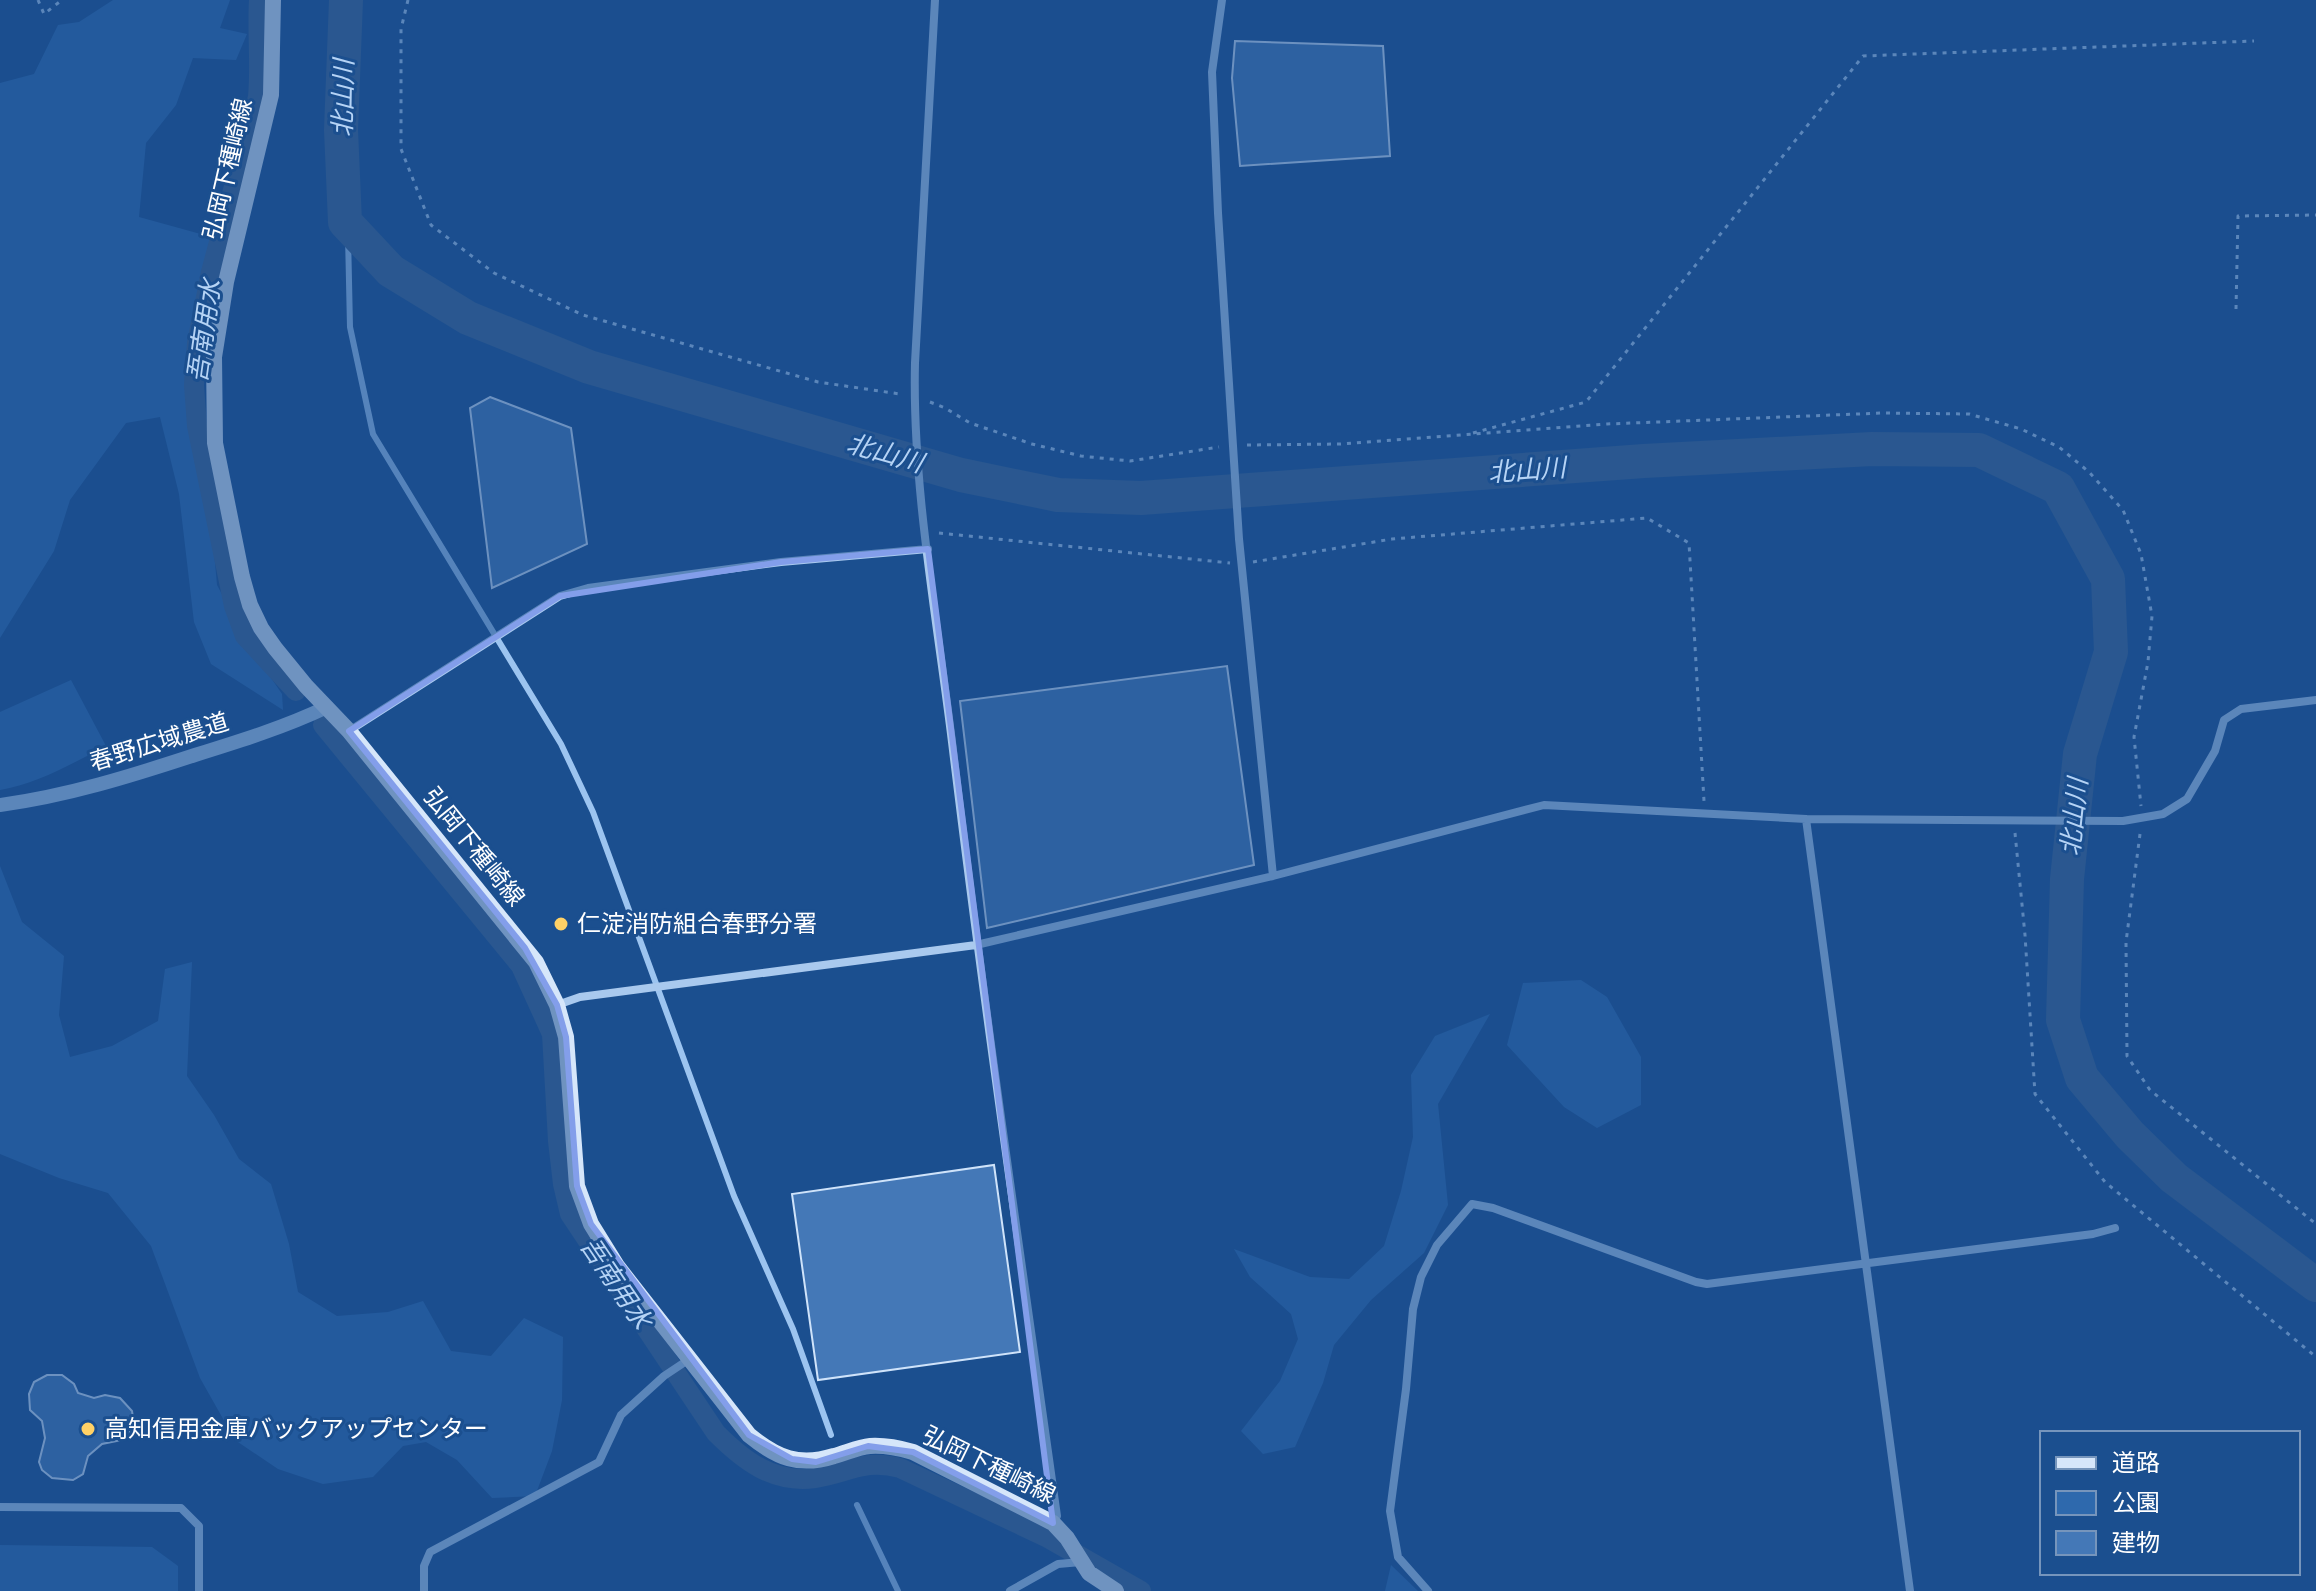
<svg xmlns="http://www.w3.org/2000/svg" width="2316" height="1591" font-family="'Sofia Sans Condensed','Noto Sans JP',sans-serif">
<style>
.green{fill:#2e69ad}
.lines{fill:none;stroke-linecap:round;stroke-linejoin:round}
.stream{stroke:#9cc4f0;stroke-width:6}
.canal{stroke:#3c6290;stroke-width:20}
.river{stroke:#3c6290;stroke-width:34}
.building{fill:#4478b7;stroke:#cfe3fa;stroke-width:2}
.path{stroke:#a9c9ee;stroke-width:3;stroke-dasharray:4 6;stroke-linecap:butt}
.minor{stroke:#a9c9ee;stroke-width:8}
.tertiary{stroke:#a9c9ee;stroke-width:14}
.secondary{stroke:#d6e6fa;stroke-width:16}
.marked{fill:none;stroke:#839eea;stroke-width:6;stroke-linejoin:round}
.poi-dot{fill:#ffd166;stroke:#1b4f8f;stroke-width:3}
.labels{text-anchor:middle;stroke-width:6;stroke-linejoin:round;paint-order:stroke}
.street-label{font-size:24px;fill:#fff;stroke:#1b4f8f}
.poi-label{font-size:24px;fill:#fff;stroke:#1b4f8f;text-anchor:start}
.water-label{font-size:26px;font-style:italic;fill:#b5d3f5;stroke:#1b4f8f}
</style>
<rect width="100%" height="100%" fill="#1b4f8f"/>
<path class="green" d="M113 0H230L220 28 247 34 236 60 193 58 176 105 146 143 139 217 215 238 205 306 190 377 197 463 212 529 217 585 250 647 282 694 283 710 211 664 194 622 179 494 160 417 126 423 70 500 54 551 0 638V83L34 74 58 25 79 22Z
M71 680 106 746C73 763 37 784 0 790V712Z
M0 866 22 922 64 956 59 1015 70 1057 112 1046 158 1021 165 969 192 962 187 1076 214 1115 239 1159 271 1184 289 1244 298 1292 337 1316 388 1312 423 1301 451 1351 491 1356 524 1318 563 1337 562 1400 552 1451 535 1496 492 1498 457 1460 426 1442 403 1446 373 1477 323 1484 278 1469 235 1440 200 1378 151 1246 108 1193 59 1178 0 1154Z
M1581 980 1607 997 1641 1057V1105L1597 1128 1564 1107 1507 1045 1523 983Z
M1490 1014 1438 1104 1448 1205 1424 1253 1371 1300 1334 1345 1323 1383 1295 1447 1263 1454 1241 1431 1280 1381 1298 1339 1291 1314 1250 1277 1234 1249 1310 1277 1349 1279 1384 1246 1401 1191 1413 1137 1411 1075 1435 1036Z
M0 1545 152 1547 178 1566V1591H0Z
M1391 1565 1418 1591H1385Z"/>
<g class="lines">
<path class="stream" d="M345 222 348 235 350 327 373 434 561 744 593 812 734 1196 793 1329 831 1435
M857 1505 898 1591"/>
<path class="canal" d="M259 0C257 33 261 65 258 97L211 272 197 343 194 385 197 426 234 606 245 636 296 691
M323 725 521 966 552 1034 558 1141 563 1184 570 1214 716 1433C743 1460 773 1484 815 1478 848 1473 865 1458 900 1468L1048 1538 1141 1591"/>
<path class="river" d="M346 0 341 130 345 222 391 271 468 318 589 367 961 475 1058 495 1141 498 1644 461 1872 449 1979 450 2058 488 2108 579 2111 652 2080 754 2067 879 2063 1020 2082 1078 2130 1135 2174 1178 2316 1285"/>
</g>
<path class="building" d="M1235 41 1383 46 1390 156 1240 166 1232 78Z
M490 397 571 428 587 544 492 588 470 408Z
M1227 666 1254 865 987 928 960 701Z
M994 1165 1020 1352 818 1380 792 1194Z
M47 1375H62L74 1384 78 1393 94 1398 105 1395 120 1398 132 1411 134 1425 126 1439 102 1444 88 1456 83 1474 73 1480 52 1478 42 1470 39 1462 45 1438 42 1421 30 1410 29 1394 34 1382Z"/>
<g class="lines">
<path class="path" d="M38 0 44 14 62 0
M408 0 401 29V149L431 225 494 273 583 315 818 382 900 394
M2236 309 2238 216 2316 215
M930 402 945 408 970 423 1032 444 1081 456 1130 461 1219 447
M1473 433 1586 402 1863 56 2254 41
M1247 445 1340 444 1607 424 1883 413 1969 414 2021 429 2059 447 2089 472 2123 510 2141 554 2152 616 2148 662 2134 737 2141 806
M939 533 1230 563
M1253 562 1392 539 1647 518 1689 543 1704 801
M2015 833 2025 935 2035 1094 2105 1182 2316 1357
M2140 834 2126 942 2127 1056 2150 1090 2316 1224"/>
<path class="minor" d="M935 0 915 363C912 486 937 619 952 742 983 1000 1021 1258 1057 1516L1053 1523
M1222 0 1212 72 1218 213 1239 539 1273 876
M349 731 560 596 588 588 781 562 928 549
M1806 819 1910 1591
M557 1005 580 997 976 945 1273 876 1544 805 1806 819 2123 821 2163 814 2187 799 2215 751 2224 720 2241 709 2316 700
M0 1507 181 1508 199 1526V1591
M424 1591V1566L430 1552 599 1462 621 1415 664 1376 691 1358
M1010 1591 1058 1564 1081 1562
M1428 1591 1398 1557 1390 1511 1406 1389 1413 1309 1421 1277 1437 1245 1472 1204 1493 1208 1696 1282 1707 1284 2093 1234 2115 1228"/>
<path class="tertiary" d="M0 805C67 796 131 776 195 755 240 741 285 727 327 707"/>
<path class="secondary" d="M273 0 271 95 226 282 214 357 215 443 242 577 250 605 261 628 275 648 306 686 349 731 536 962 557 1005 566 1037 577 1186 591 1224 617 1266 749 1435C777 1458 799 1467 834 1456 846 1453 858 1447 870 1446 885 1445 899 1448 913 1452L1053 1523 1067 1538 1089 1573 1116 1591"/>
</g>
<path d="M0 0H2316V1591H0ZM928 549 1053 1523 913 1452 868 1446 816 1462 792 1459 749 1435 591 1224 577 1186 566 1037 557 1005 525 948 349 731 560 596 781 562Z" fill="#1b4f8f" fill-opacity=".55" fill-rule="evenodd"/>
<path class="marked" d="M928 549 1053 1523 913 1452 868 1446 816 1462 792 1459 749 1435 591 1224 577 1186 566 1037 557 1005 525 948 349 731 560 596 781 562Z"/>
<g class="poi-dot">
<circle cx="561" cy="924" r="8"/>
<circle cx="88" cy="1429" r="8"/>
</g>
<g class="labels">
<g class="street-label">
<text transform="translate(228 169) rotate(-77)" y="8">弘岡下種崎線</text>
<text transform="translate(159 742) rotate(-17)" y="8">春野広域農道</text>
<text transform="translate(474 847) rotate(51)" y="8">弘岡下種崎線</text>
<text transform="translate(989 1465) rotate(26)" y="8">弘岡下種崎線</text>
</g>
<g class="poi-label">
<text x="577" y="932">仁淀消防組合春野分署</text>
<text x="104" y="1437">高知信用金庫バックアップセンター</text>
</g>
<g class="water-label">
<text transform="translate(343 98) rotate(-89)" y="9">北山川</text>
<text transform="translate(204 331) rotate(-82)" y="9">吾南用水</text>
<text transform="translate(885 453) rotate(16)" y="9">北山川</text>
<text transform="translate(1527 470) rotate(-4)" y="9">北山川</text>
<text transform="translate(2074 817) rotate(-84)" y="9">北山川</text>
<text transform="translate(616 1283) rotate(56)" y="9">吾南用水</text>
</g>
</g>
<rect x="2040" y="1431" width="260" height="144" fill="#1b4f8f" stroke="#7695bc" stroke-width="2"/>
<rect x="2056" y="1457" width="40" height="12" fill="#d6e6fa" stroke="#7695bc" stroke-width="2"/>
<text x="2112" y="1471" font-size="24" fill="#ffffff">道路</text>
<rect x="2056" y="1491" width="40" height="24" fill="#2e69ad" stroke="#7695bc" stroke-width="2"/>
<text x="2112" y="1511" font-size="24" fill="#ffffff">公園</text>
<rect x="2056" y="1531" width="40" height="24" fill="#4478b7" stroke="#7695bc" stroke-width="2"/>
<text x="2112" y="1551" font-size="24" fill="#ffffff">建物</text>
</svg>
